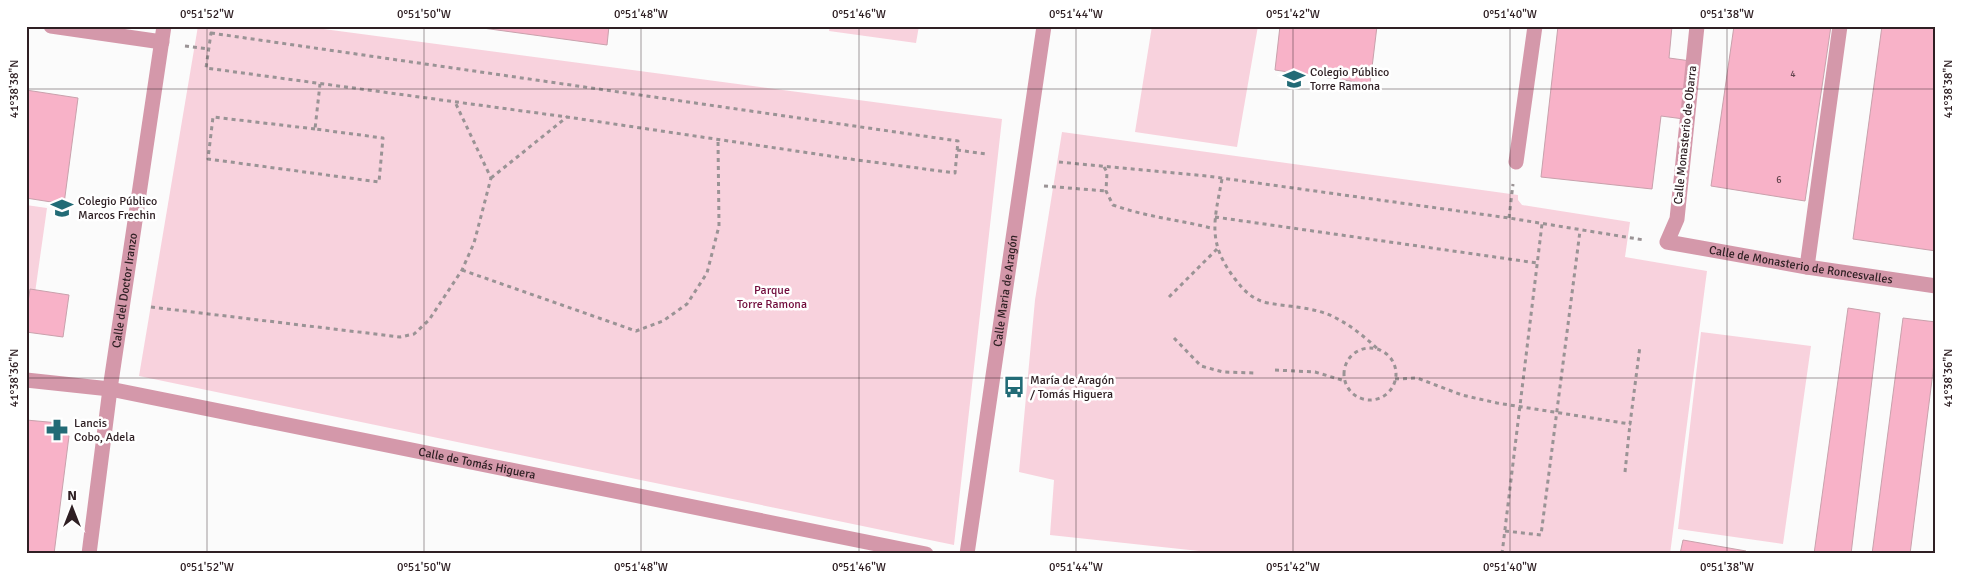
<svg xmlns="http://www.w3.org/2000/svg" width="1962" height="580" font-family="Signika,sans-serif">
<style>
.green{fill:#f8d2dd}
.building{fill:#f8b2c8;stroke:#c9a1ac}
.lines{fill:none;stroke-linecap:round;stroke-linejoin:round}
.path{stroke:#9a9395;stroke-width:3;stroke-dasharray:4 4;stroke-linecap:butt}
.minor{stroke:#d498aa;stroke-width:15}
.ticks{fill:none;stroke:#2f2024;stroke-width:1;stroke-opacity:0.45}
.labels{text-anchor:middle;stroke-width:5;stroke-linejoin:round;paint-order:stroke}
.number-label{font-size:10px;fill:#61444d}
.poi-label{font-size:12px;fill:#2f2024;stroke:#fff;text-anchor:start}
.street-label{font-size:12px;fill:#2f2024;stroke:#fff}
.park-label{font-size:12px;fill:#700b3b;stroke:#fff}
.neatline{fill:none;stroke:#2f2024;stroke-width:2}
.ticks-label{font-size:12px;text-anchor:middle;fill:#2f2024}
</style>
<rect width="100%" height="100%" fill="#fbfbfb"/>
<path class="green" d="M198 26H301L1002 119 954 545 139 376Z
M830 26H919L916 43 829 31Z
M1152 26H1258L1237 147 1135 132Z
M1062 132 1518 195V200L1522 205 1630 222 1625 257 1707 271 1670 554H1227L1050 535 1054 480 1019 472 1035 300Z
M26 205 47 208 33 307 26 306Z
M1701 332 1811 346 1783 544 1678 529Z"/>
<path class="building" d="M468 26H609L607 45Z
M1280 26H1377L1370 84 1275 70Z
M1558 26H1672L1669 58 1691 61 1684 119 1661 116 1652 189 1541 177Z
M1734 26H1831L1805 201 1711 186Z
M1882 26H1936V251L1853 239Z
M26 90 78 98 64 204 26 198Z
M30 289 69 295 63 337 26 332V315Z
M1848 308 1880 313 1851 554H1814Z
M1903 318 1936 322V348L1910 554H1872Z
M26 420 59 423 69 436 54 554H26Z
M1683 540 1746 551 1745 554H1680Z"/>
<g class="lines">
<path class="path" d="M211 33 958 141 955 173 850 159 567 117 206 68Z
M185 46 209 49
M315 129 213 117 208 159 379 182 383 138 315 129 320 84
M957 150 986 154
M1059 162 1207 176 1509 218 1644 240
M1104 167 1107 172 1106 191 1113 205C1146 217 1181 220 1215 229
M491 178 567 117
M1222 179C1214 222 1207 242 1235 279 1244 291 1253 300 1268 303 1290 307 1314 307 1334 317 1352 326 1366 338 1380 351
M1044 186 1106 191
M1215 217 1537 263
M1509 218 1513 184
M462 270 636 331 663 321 687 304 707 273 719 226 718 140
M1169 297 1217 249
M151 307 400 337 414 334 429 320 462 270 474 243 491 178 455 102
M1174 338 1201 366 1223 372 1255 373
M1344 374a26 26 0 1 1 52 0a26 26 0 1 1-52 0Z
M1275 370 1315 372 1345 381
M1395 379 1417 378 1462 395 1497 403 1630 424 1640 346
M1625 472 1630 424
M1505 531 1541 535 1580 231
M1502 554 1542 224"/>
<g class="minor">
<path d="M51 26 162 42"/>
<path id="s1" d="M1697 26 1677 219 1667 242 1807 267 1936 286"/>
<path d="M1516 162 1535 26"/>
<path d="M1807 267 1840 26"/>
<path id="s2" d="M26 380 110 389 926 554"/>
<path id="s3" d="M89 554 110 389 164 26"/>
<path id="s4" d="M967 554 1044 26"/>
</g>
</g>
<path class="ticks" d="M207 26V554M424 26V554M641 26V554M859 26V554M1076 26V554M1293 26V554M1510 26V554M1727 26V554M26 89H1936M26 378H1936"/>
<defs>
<g id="school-bare" transform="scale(1.725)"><path d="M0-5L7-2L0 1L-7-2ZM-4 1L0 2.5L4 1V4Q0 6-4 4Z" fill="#226b76" stroke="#fff" stroke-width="2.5" paint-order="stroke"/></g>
<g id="bus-bare" transform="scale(1.725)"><path d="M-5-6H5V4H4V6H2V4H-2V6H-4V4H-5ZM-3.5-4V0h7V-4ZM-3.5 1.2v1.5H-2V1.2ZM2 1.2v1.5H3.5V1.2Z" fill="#226b76" stroke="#fff" stroke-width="2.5" paint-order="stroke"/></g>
<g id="pharmacy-bare" transform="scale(1.725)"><path d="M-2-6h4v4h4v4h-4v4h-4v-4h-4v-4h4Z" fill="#226b76" stroke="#fff" stroke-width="2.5" paint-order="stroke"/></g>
</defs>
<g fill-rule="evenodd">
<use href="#school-bare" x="1294" y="79"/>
<use href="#school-bare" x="62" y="208"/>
<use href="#bus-bare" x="1014" y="387"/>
<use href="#pharmacy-bare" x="57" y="430"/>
</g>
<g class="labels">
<g class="number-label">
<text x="1793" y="77">4</text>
<text x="1779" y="183">6</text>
</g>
<g class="poi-label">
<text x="1310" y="76">Colegio Público<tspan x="1310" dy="14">Torre Ramona</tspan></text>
<text x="78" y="205">Colegio Público<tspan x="78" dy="14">Marcos Frechin</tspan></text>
<text x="1030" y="384">María de Aragón<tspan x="1030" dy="14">/ Tomás Higuera</tspan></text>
<text x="74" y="427">Lancis<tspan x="74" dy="14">Cobo, Adela</tspan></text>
</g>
<g class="street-label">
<text transform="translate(1685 135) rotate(-84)" y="4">Calle Monasterio de Obarra</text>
<text dy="4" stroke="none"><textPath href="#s1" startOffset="355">Calle de Monasterio de Roncesvalles</textPath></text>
<text dy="4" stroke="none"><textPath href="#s3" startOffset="266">Calle del Doctor Iranzo</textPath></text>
<text dy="4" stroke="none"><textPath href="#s4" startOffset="266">Calle Maria de Aragón</textPath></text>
<text dy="4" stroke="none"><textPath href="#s2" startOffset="459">Calle de Tomás Higuera</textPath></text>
</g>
<g class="park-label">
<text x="772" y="294">Parque<tspan x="772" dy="14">Torre Ramona</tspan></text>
</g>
</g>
<rect width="1962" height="580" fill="none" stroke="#ffffff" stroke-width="55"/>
<g transform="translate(72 508)" stroke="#ffffff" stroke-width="4" paint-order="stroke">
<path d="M0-4L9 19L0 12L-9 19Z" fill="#2f2024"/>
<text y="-8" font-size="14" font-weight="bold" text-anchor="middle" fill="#2f2024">N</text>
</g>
<rect x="28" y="28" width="1906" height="524" class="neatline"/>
<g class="ticks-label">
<text x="207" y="18">0°51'52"W</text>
<text x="424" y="18">0°51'50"W</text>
<text x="641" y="18">0°51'48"W</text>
<text x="859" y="18">0°51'46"W</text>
<text x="1076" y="18">0°51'44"W</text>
<text x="1293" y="18">0°51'42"W</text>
<text x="1510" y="18">0°51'40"W</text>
<text x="1727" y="18">0°51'38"W</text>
<text transform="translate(14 89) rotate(-90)" y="4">41°38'38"N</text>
<text transform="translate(1948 89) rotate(-90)" y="4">41°38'38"N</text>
<text transform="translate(14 378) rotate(-90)" y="4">41°38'36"N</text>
<text transform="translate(1948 378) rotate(-90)" y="4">41°38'36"N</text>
<text x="207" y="571">0°51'52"W</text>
<text x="424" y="571">0°51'50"W</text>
<text x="641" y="571">0°51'48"W</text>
<text x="859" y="571">0°51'46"W</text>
<text x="1076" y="571">0°51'44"W</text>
<text x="1293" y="571">0°51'42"W</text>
<text x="1510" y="571">0°51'40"W</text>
<text x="1727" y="571">0°51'38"W</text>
</g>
</svg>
